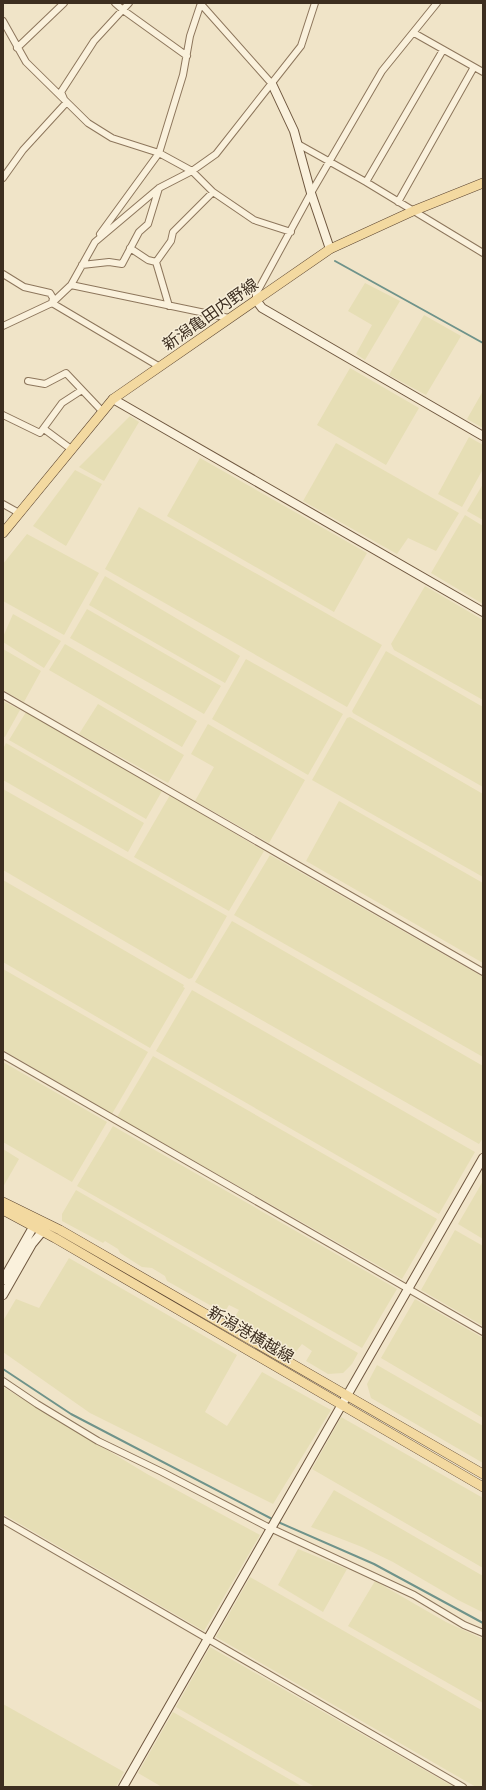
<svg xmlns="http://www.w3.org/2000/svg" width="486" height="1790" font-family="Spectral,'Noto Sans JP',serif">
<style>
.farmland{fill:#e6deb5}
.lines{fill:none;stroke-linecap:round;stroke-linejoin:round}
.stream{stroke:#6f938a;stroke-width:2}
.street-casing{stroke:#8d765c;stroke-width:8}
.secondary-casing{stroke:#6f573f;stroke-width:10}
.primary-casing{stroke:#5b4430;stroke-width:10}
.street{stroke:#faf1dc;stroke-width:6}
.secondary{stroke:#faf1dc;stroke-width:8}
.primary{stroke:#f3d9a0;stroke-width:9}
.labels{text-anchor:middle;stroke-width:3;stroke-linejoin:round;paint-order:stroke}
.street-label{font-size:16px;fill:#3d2e20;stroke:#f7eed8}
</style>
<rect width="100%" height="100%" fill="#f0e4c8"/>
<path class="farmland" d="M365 283 400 301 365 360 356 354 372 325 348 311Z
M424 315 461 336 426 395 389 375Z
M350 368 419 408 386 465 317 425Z
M483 391V428L467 419Z
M130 416 139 422 104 481 79 467Z
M469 437 483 445V469L462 507 438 494Z
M336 443 459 513 436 551 408 538 397 554 303 501Z
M200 458 367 553 334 612 167 516Z
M75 470 102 484 66 546 33 526Z
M483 484V520L467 511Z
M139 507 382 645 347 707 105 569Z
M465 515 483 526V604L431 573Z
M27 534 99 573 64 635 3 601V564Z
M105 576 240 656 225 683 89 605Z
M425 586 483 620V700L394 650 391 644Z
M87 609 221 686 204 714 70 638Z
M13 614 61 641 44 668 3 642V637Z
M65 644 197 721 182 747 49 670Z
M3 649 41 671 24 702 3 690Z
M386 651 483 707V787L353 713 352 711Z
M246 659 343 714 308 775 212 719Z
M3 701 20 710 5 737 3 736Z
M98 704 184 755 168 783 79 734Z
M26 712 162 791 146 819 9 740Z
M350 717 483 794V877L312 780 347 718Z
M208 724 305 780 269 843 195 801 214 767 191 754Z
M6 743 144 823 128 852 3 780V749Z
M3 789 227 916 192 978 189 979 3 870Z
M170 795 264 851 229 911 134 857Z
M339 801 483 883V963L306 861Z
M270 855 483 977V1057L234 915Z
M3 880 184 985 183 987 185 988 150 1048 3 962Z
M232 921 483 1066V1138L479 1144 195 982Z
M3 969 148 1052 112 1114 3 1050Z
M192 990 475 1152 439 1214 156 1051Z
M153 1056 437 1219 402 1279 117 1117Z
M3 1062 107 1122 72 1182 3 1142Z
M113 1126 397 1289 362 1348 77 1186Z
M3 1149 19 1159 3 1187Z
M483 1181V1239L458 1224Z
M76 1190 358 1353 352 1364 343 1373 328 1374 306 1361 312 1351 302 1344 294 1354 233 1320 239 1310 229 1305 224 1313 167 1281 165 1276 152 1268 142 1267 120 1253 118 1249 105 1241 103 1243 62 1221V1214Z
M455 1230 483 1246V1326L421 1290Z
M69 1258 237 1355 205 1412 227 1426 262 1372 331 1410 273 1504 90 1413 3 1352V1321L16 1299 39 1308Z
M415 1299 483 1338V1418L381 1358Z
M377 1365 483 1426V1463L371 1398 367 1384Z
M3 1387 147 1474 260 1535 204 1631 3 1514Z
M341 1417 483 1498V1568L312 1469Z
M334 1490 483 1576 482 1612 458 1600 393 1562 362 1547 311 1527Z
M298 1549 347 1569 323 1612 278 1585Z
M250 1577 483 1711V1787H476L216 1637Z
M375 1581 446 1622 483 1639V1703L348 1626Z
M210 1647 454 1787H315L176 1707Z
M3 1704 124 1772 116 1787H7L3 1785Z
M173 1712 303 1787H162L138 1773Z"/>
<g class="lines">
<path class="stream" d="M335 261 483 343
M3 1369 71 1414 274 1520
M278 1522 374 1564 483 1623"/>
<g class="street-casing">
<path id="street" d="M115 3 123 10 187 56
M200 3 272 84
M3 21 26 62 88 123 112 138 159 153 192 171 213 192 254 220 291 232
M414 33 483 72
M17 48 64 3
M64 99 61 92 94 41 129 3
M298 144 366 182 483 253
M3 178 23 150 66 103
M366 182 443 50
M398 202 474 67
M100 234 159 153 183 75 190 36 201 3
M130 248 148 260 156 262 171 241 173 232 213 192
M156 262 169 306
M82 265 109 262 122 264 139 232 148 224 159 188
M3 274 24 287 50 293 53 298 52 303 160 367
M71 285 229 318
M256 300V294L311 193 382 71 437 3
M3 326 52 303 71 285 95 242 159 188 192 171 216 154 301 46 315 3
M28 381 45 384 66 373 102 411
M3 415 40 433 62 403 82 390
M44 429 71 449
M3 504 19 513
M3 695 483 972
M3 1055 483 1332
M3 1381 37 1404 98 1441 162 1472 266 1526 414 1595 464 1625 483 1633
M3 1520 463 1787"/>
</g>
<g class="secondary-casing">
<path id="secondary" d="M272 84 294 131 311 193 330 249
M256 300 262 308 483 436
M113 399 483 612
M3 1280 36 1222
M3 1295 32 1244 46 1227
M123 1787 483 1158"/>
</g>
<g class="primary-casing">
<path id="primary" d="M3 533 113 399 330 249 413 211 483 183
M3 1202 60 1230 483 1474
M3 1210 55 1238 483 1487"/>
</g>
<use href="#street" class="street"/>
<use href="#secondary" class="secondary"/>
<use href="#primary" class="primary"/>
</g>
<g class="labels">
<g class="street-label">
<text transform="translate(210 314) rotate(-35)" y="6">新潟亀田内野線</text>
<text transform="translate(251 1334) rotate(30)" y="6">新潟港横越線</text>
</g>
</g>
<rect width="486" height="1790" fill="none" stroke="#3d2e20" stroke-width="8"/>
</svg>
